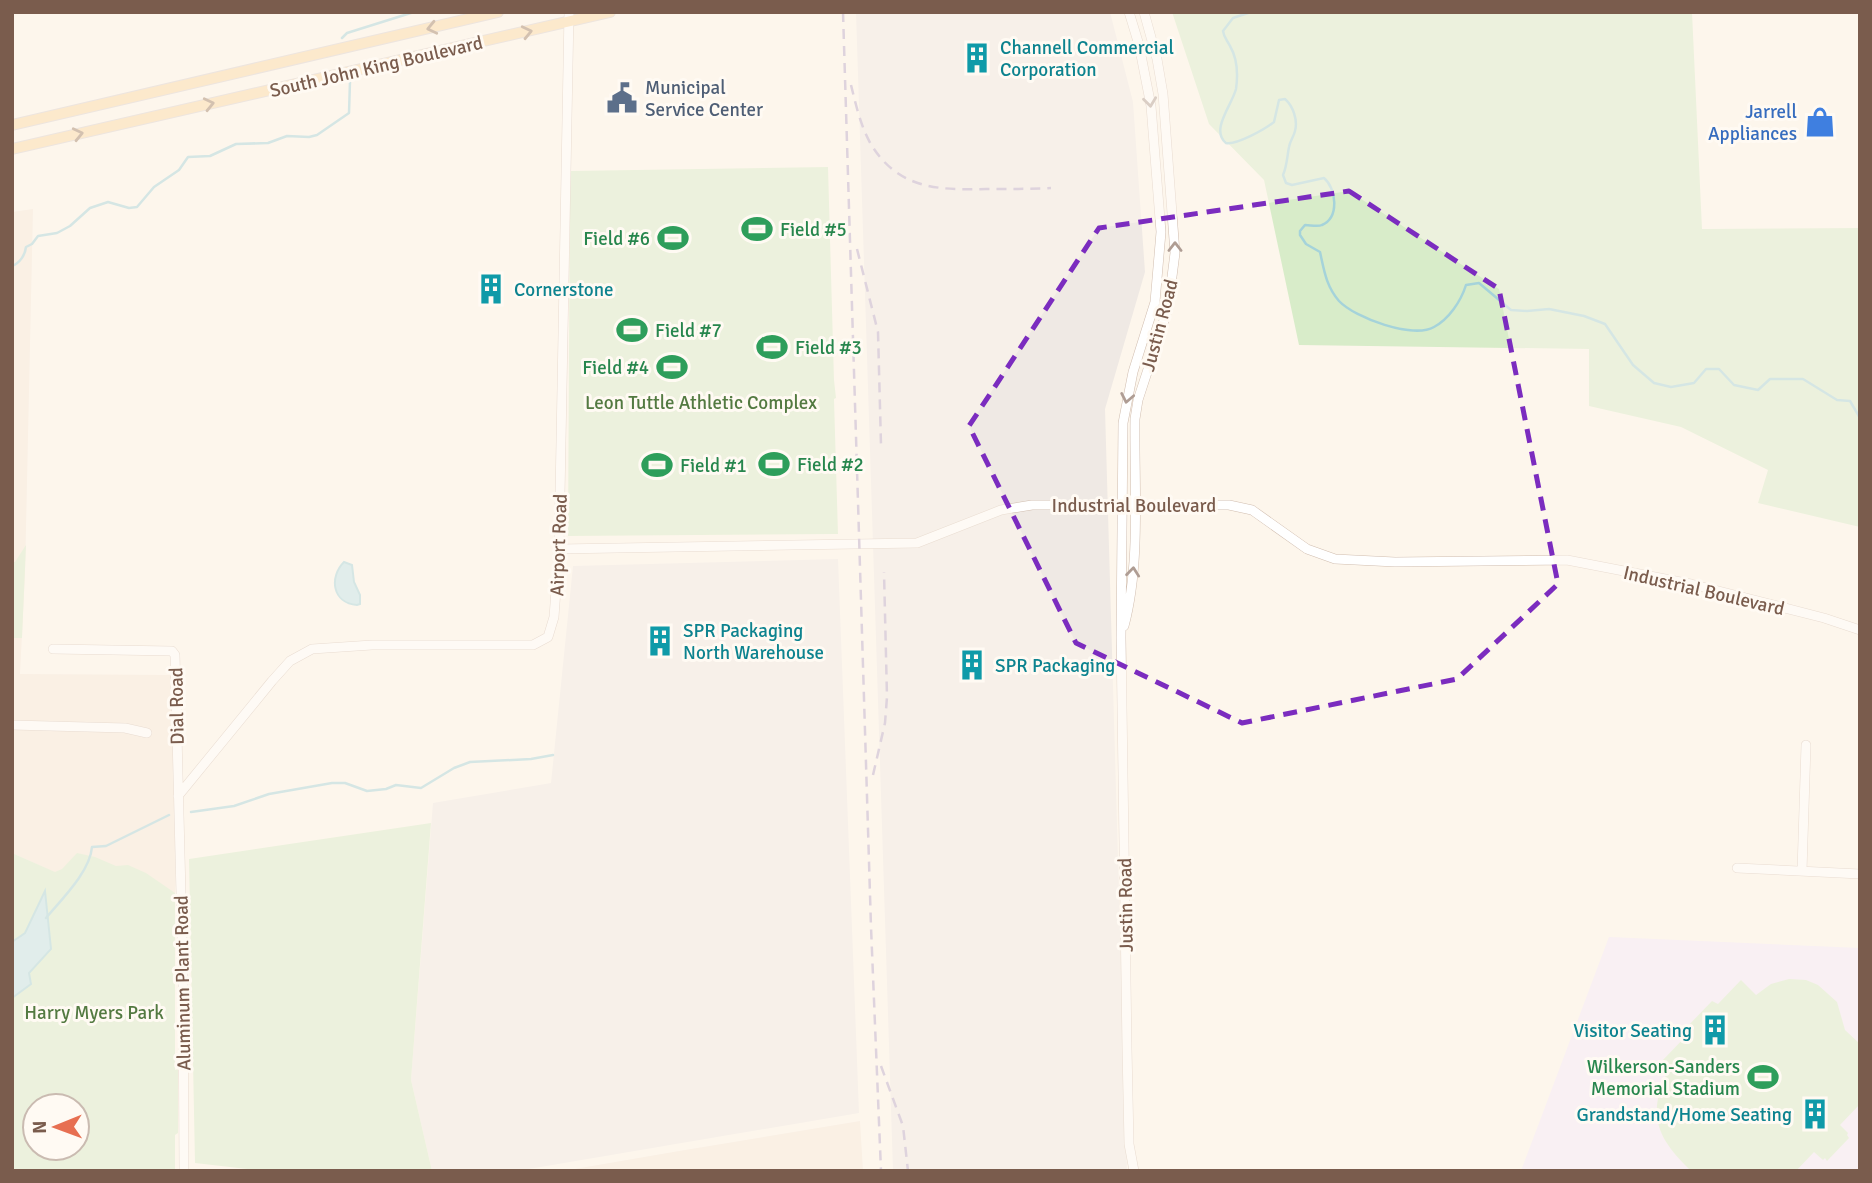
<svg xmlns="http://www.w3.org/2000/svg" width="1872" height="1183" font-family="Signika,sans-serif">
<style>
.residential{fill:#f5e8da}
.industrial{fill:#efe9e4}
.education{fill:#f3e8fa}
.green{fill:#d8ecc9;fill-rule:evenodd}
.water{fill:#bfe3e8;stroke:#a5d3da;stroke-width:2}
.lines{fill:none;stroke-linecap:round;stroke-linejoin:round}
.stream{stroke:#a5d3da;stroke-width:2.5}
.minor-casing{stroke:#d1beb0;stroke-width:10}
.major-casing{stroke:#dad1cd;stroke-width:12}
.minor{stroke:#fff;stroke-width:9}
.major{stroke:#fbd9a5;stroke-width:10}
.rail{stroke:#b9a8c9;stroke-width:2.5;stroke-dasharray:10 7;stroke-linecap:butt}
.oneway{stroke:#a18267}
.oneway2{stroke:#af9d94}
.marked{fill:none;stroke:#7b2cbf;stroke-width:5;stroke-dasharray:14 9;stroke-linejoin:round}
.labels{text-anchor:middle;stroke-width:6;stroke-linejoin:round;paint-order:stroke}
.culture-label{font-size:19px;fill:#0d838f;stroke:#fffaf3;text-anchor:start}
.street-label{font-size:19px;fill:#7a5c4d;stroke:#fffaf3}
.service-label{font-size:19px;fill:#4e5e75;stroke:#fffaf3;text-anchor:start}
.shop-label{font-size:19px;fill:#366cbe;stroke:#fffaf3;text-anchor:end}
.leisure-label{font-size:19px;fill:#27864d;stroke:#fffaf3;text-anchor:start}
.park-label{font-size:19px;fill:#537a41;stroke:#fffaf3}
</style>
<rect width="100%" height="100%" fill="#fdf6ec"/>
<path class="residential" d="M33 209 25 574 20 674 176 675 175 927 12 853V212Z
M860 1121 863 1171H563L679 1151Z"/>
<path class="industrial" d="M856 12H1110L1133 102 1145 272 1105 409 1127 1171H893Z
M838 559 859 1113 517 1171H432L411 1080 433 803 551 783 573 566Z"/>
<path class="education" d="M1609 937 1860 948V1171H1521Z"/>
<path class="green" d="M1172 12H1692L1702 229 1860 228V527L1758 503 1768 470 1681 427 1589 406V349L1299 345 1264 180 1209 124Z
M828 167 834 380 836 398 834 399 838 534 568 536 570 171Z
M26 545 22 638H12V562H15Z
M431 823 411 1080 432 1171H265L195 1163 189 859Z
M12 853 55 872 62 869 77 853 95 857 116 866 128 865 146 873 175 893V1070L178 1069V1133L175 1135V1171H12ZM35 1106H77V1148H35Z
M1789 979 1806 980 1818 985 1837 1002 1845 1030 1860 1044V1104L1840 1125 1848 1133 1847 1135 1849 1138 1827 1161 1825 1158 1823 1160 1814 1152 1796 1171H1691C1659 1140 1646 1117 1667 1073L1665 1072 1667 1068 1661 1062 1688 1034 1684 1030 1712 1001 1718 1004 1741 980 1756 995 1771 984Z"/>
<path class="water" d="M344 562 352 565 354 582 360 595V604L357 605C332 603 329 577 344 562Z
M45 891 51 949 29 973 31 984 12 998V942L25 933Z"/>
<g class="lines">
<path class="stream" d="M1251 12 1233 18 1223 31C1224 38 1227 40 1230 46 1237 58 1238 75 1236 89 1232 105 1210 130 1226 143 1237 145 1265 129 1274 122L1279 100 1285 99C1293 106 1298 120 1295 131 1294 136 1290 141 1289 147 1287 157 1287 166 1283 175L1286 183 1292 185 1324 178C1336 188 1340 217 1322 225 1318 227 1310 225 1305 225L1300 231V235L1306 244 1320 252C1324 270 1326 286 1339 301 1355 318 1413 339 1434 327 1449 319 1461 301 1466 285L1479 283 1511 310 1527 311 1549 309 1584 316 1605 324 1633 365 1654 383 1671 387 1694 383 1706 369H1719L1734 385 1758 390 1770 379H1803L1837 400 1850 401 1860 418
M342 38 347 33 414 12
M12 266C20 263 25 255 26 247L32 244 38 236 57 233 70 226 90 208 108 202 129 208 137 207 154 187 179 170 188 157 210 156 236 144 268 143 287 136 309 137 317 135 349 113 350 81
M191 812 234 806 269 794 332 783H345L367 791 386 789 396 785 421 788 454 768 470 762 531 759 553 755
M46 918C61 900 90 872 92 847L106 846 169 815"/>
<g class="minor-casing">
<path id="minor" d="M1129 12 1139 45 1151 106 1161 232 1155 302 1133 372 1123 423 1121 638 1127 1048 1129 1144 1134 1171
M559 549 917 543 1001 510 1032 505H1229L1252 510 1307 549 1335 559 1395 562 1567 560 1691 584 1824 618 1860 630
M1124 626C1141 563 1134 485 1135 419L1138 400 1168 308 1175 253 1163 94 1157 59 1144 12
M53 649 172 651 175 655 183 974 184 1171
M12 725 125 728 147 733
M178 796 272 681 290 661 312 649 372 645H533L548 637 554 617 559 549 569 12
M1737 868 1860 874
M1802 871 1806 745"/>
</g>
<g class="major-casing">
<path id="major" d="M12 125 498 12
M12 149 610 12"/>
</g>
<use href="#minor" class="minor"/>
<use href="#major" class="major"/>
<path class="rail" d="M843 12 871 927 881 1171
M851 85C856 105 861 128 872 146 900 190 940 190 986 189 1008 189 1029 189 1051 188
M857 249 878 332 881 445
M873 775 885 723 887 697 884 572
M881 1066 903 1126 908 1171"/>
</g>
<defs><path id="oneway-chevron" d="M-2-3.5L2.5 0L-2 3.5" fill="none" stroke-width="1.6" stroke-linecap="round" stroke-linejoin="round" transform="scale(1.75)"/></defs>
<g class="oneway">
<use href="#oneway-chevron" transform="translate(432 28) rotate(167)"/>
<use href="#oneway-chevron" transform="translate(527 32) rotate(-13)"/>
<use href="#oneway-chevron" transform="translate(209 104) rotate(-13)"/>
<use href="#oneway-chevron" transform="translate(78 134) rotate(-13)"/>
</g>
<g class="oneway2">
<use href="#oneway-chevron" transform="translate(1150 102) rotate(83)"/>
<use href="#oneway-chevron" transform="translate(1175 247) rotate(-90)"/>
<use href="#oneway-chevron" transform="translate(1127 398) rotate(101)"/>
<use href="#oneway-chevron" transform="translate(1133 572) rotate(-84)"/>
</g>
<path d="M0 0H1872V1183H0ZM1349 191 1499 289 1558 584 1457 679 1242 723 1076 643 969 426 1099 228Z" fill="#fdf6ec" fill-opacity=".55" fill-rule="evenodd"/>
<path class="marked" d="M1349 191 1499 289 1558 584 1457 679 1242 723 1076 643 969 426 1099 228Z"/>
<defs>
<g id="building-bare" transform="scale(2.415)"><path d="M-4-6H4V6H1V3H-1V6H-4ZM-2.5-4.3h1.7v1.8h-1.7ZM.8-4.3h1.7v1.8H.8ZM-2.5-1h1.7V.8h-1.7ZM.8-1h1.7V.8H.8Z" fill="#0f9aa8" stroke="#fffaf3" stroke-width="2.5" paint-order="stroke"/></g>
<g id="civic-bare" transform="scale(2.415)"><path d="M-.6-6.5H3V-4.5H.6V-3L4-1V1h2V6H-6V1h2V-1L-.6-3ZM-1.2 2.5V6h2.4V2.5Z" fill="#5c6f8a" stroke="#fffaf3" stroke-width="2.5" paint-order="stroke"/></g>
<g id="shop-bare" transform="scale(2.415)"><path d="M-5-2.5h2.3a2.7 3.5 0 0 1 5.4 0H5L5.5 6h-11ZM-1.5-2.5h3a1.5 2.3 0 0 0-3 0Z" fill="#3f7fe0" stroke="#fffaf3" stroke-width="2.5" paint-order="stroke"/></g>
<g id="stadium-bare" transform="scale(2.415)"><path d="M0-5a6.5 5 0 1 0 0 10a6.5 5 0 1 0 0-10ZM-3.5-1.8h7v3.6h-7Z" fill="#2e9e5b" stroke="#fffaf3" stroke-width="2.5" paint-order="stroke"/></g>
</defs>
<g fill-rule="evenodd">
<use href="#building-bare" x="977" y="58"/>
<use href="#civic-bare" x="622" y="98"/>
<use href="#shop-bare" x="1820" y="122"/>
<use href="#stadium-bare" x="757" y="229"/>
<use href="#stadium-bare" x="673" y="238"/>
<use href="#building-bare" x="491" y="289"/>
<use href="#stadium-bare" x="632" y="330"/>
<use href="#stadium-bare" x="772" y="347"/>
<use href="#stadium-bare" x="672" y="367"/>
<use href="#stadium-bare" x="774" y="464"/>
<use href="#stadium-bare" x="657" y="465"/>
<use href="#building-bare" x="660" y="641"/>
<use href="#building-bare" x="972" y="665"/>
<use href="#building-bare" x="1715" y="1030"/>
<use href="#stadium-bare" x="1763" y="1077"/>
<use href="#building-bare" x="1815" y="1114"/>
</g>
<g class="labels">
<g class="culture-label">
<text x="1000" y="54">Channell Commercial<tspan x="1000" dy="22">Corporation</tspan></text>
<text x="514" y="296">Cornerstone</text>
<text x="683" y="637">SPR Packaging<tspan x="683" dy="22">North Warehouse</tspan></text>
<text x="995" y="672">SPR Packaging</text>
<text x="1692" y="1037" text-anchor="end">Visitor Seating</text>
<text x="1792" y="1121" text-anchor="end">Grandstand/Home Seating</text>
</g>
<g class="street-label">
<text transform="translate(376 66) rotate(-13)" y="7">South John King Boulevard</text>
<text transform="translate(1159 325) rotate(-75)" y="7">Justin Road</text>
<text x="1134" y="512">Industrial Boulevard</text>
<text transform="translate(558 545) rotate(-88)" y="7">Airport Road</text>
<text transform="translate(1704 590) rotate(13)" y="7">Industrial Boulevard</text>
<text transform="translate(176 706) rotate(-91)" y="7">Dial Road</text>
<text transform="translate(1125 905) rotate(-91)" y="7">Justin Road</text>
<text transform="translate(182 983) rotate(-91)" y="7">Aluminum Plant Road</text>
</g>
<g class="service-label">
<text x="645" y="94">Municipal<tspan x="645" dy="22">Service Center</tspan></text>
</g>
<g class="shop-label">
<text x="1797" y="118">Jarrell<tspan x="1797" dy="22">Appliances</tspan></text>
</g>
<g class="leisure-label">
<text x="780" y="236">Field #5</text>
<text x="650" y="245" text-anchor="end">Field #6</text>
<text x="655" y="337">Field #7</text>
<text x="795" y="354">Field #3</text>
<text x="649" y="374" text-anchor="end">Field #4</text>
<text x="797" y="471">Field #2</text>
<text x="680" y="472">Field #1</text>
<text x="1740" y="1073" text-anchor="end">Wilkerson-Sanders<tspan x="1740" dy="22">Memorial Stadium</tspan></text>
</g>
<g class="park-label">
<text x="701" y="409">Leon Tuttle Athletic Complex</text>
<text x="94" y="1019">Harry Myers Park</text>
</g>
</g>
<rect width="1872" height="1183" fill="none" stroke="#7a5c4d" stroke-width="28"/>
<g transform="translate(56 1127) rotate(269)"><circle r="33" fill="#fffaf3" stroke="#cabbb1" stroke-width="2"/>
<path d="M0-5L12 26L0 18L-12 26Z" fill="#e76f51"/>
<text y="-10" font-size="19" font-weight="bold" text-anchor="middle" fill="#7a5c4d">N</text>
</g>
</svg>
